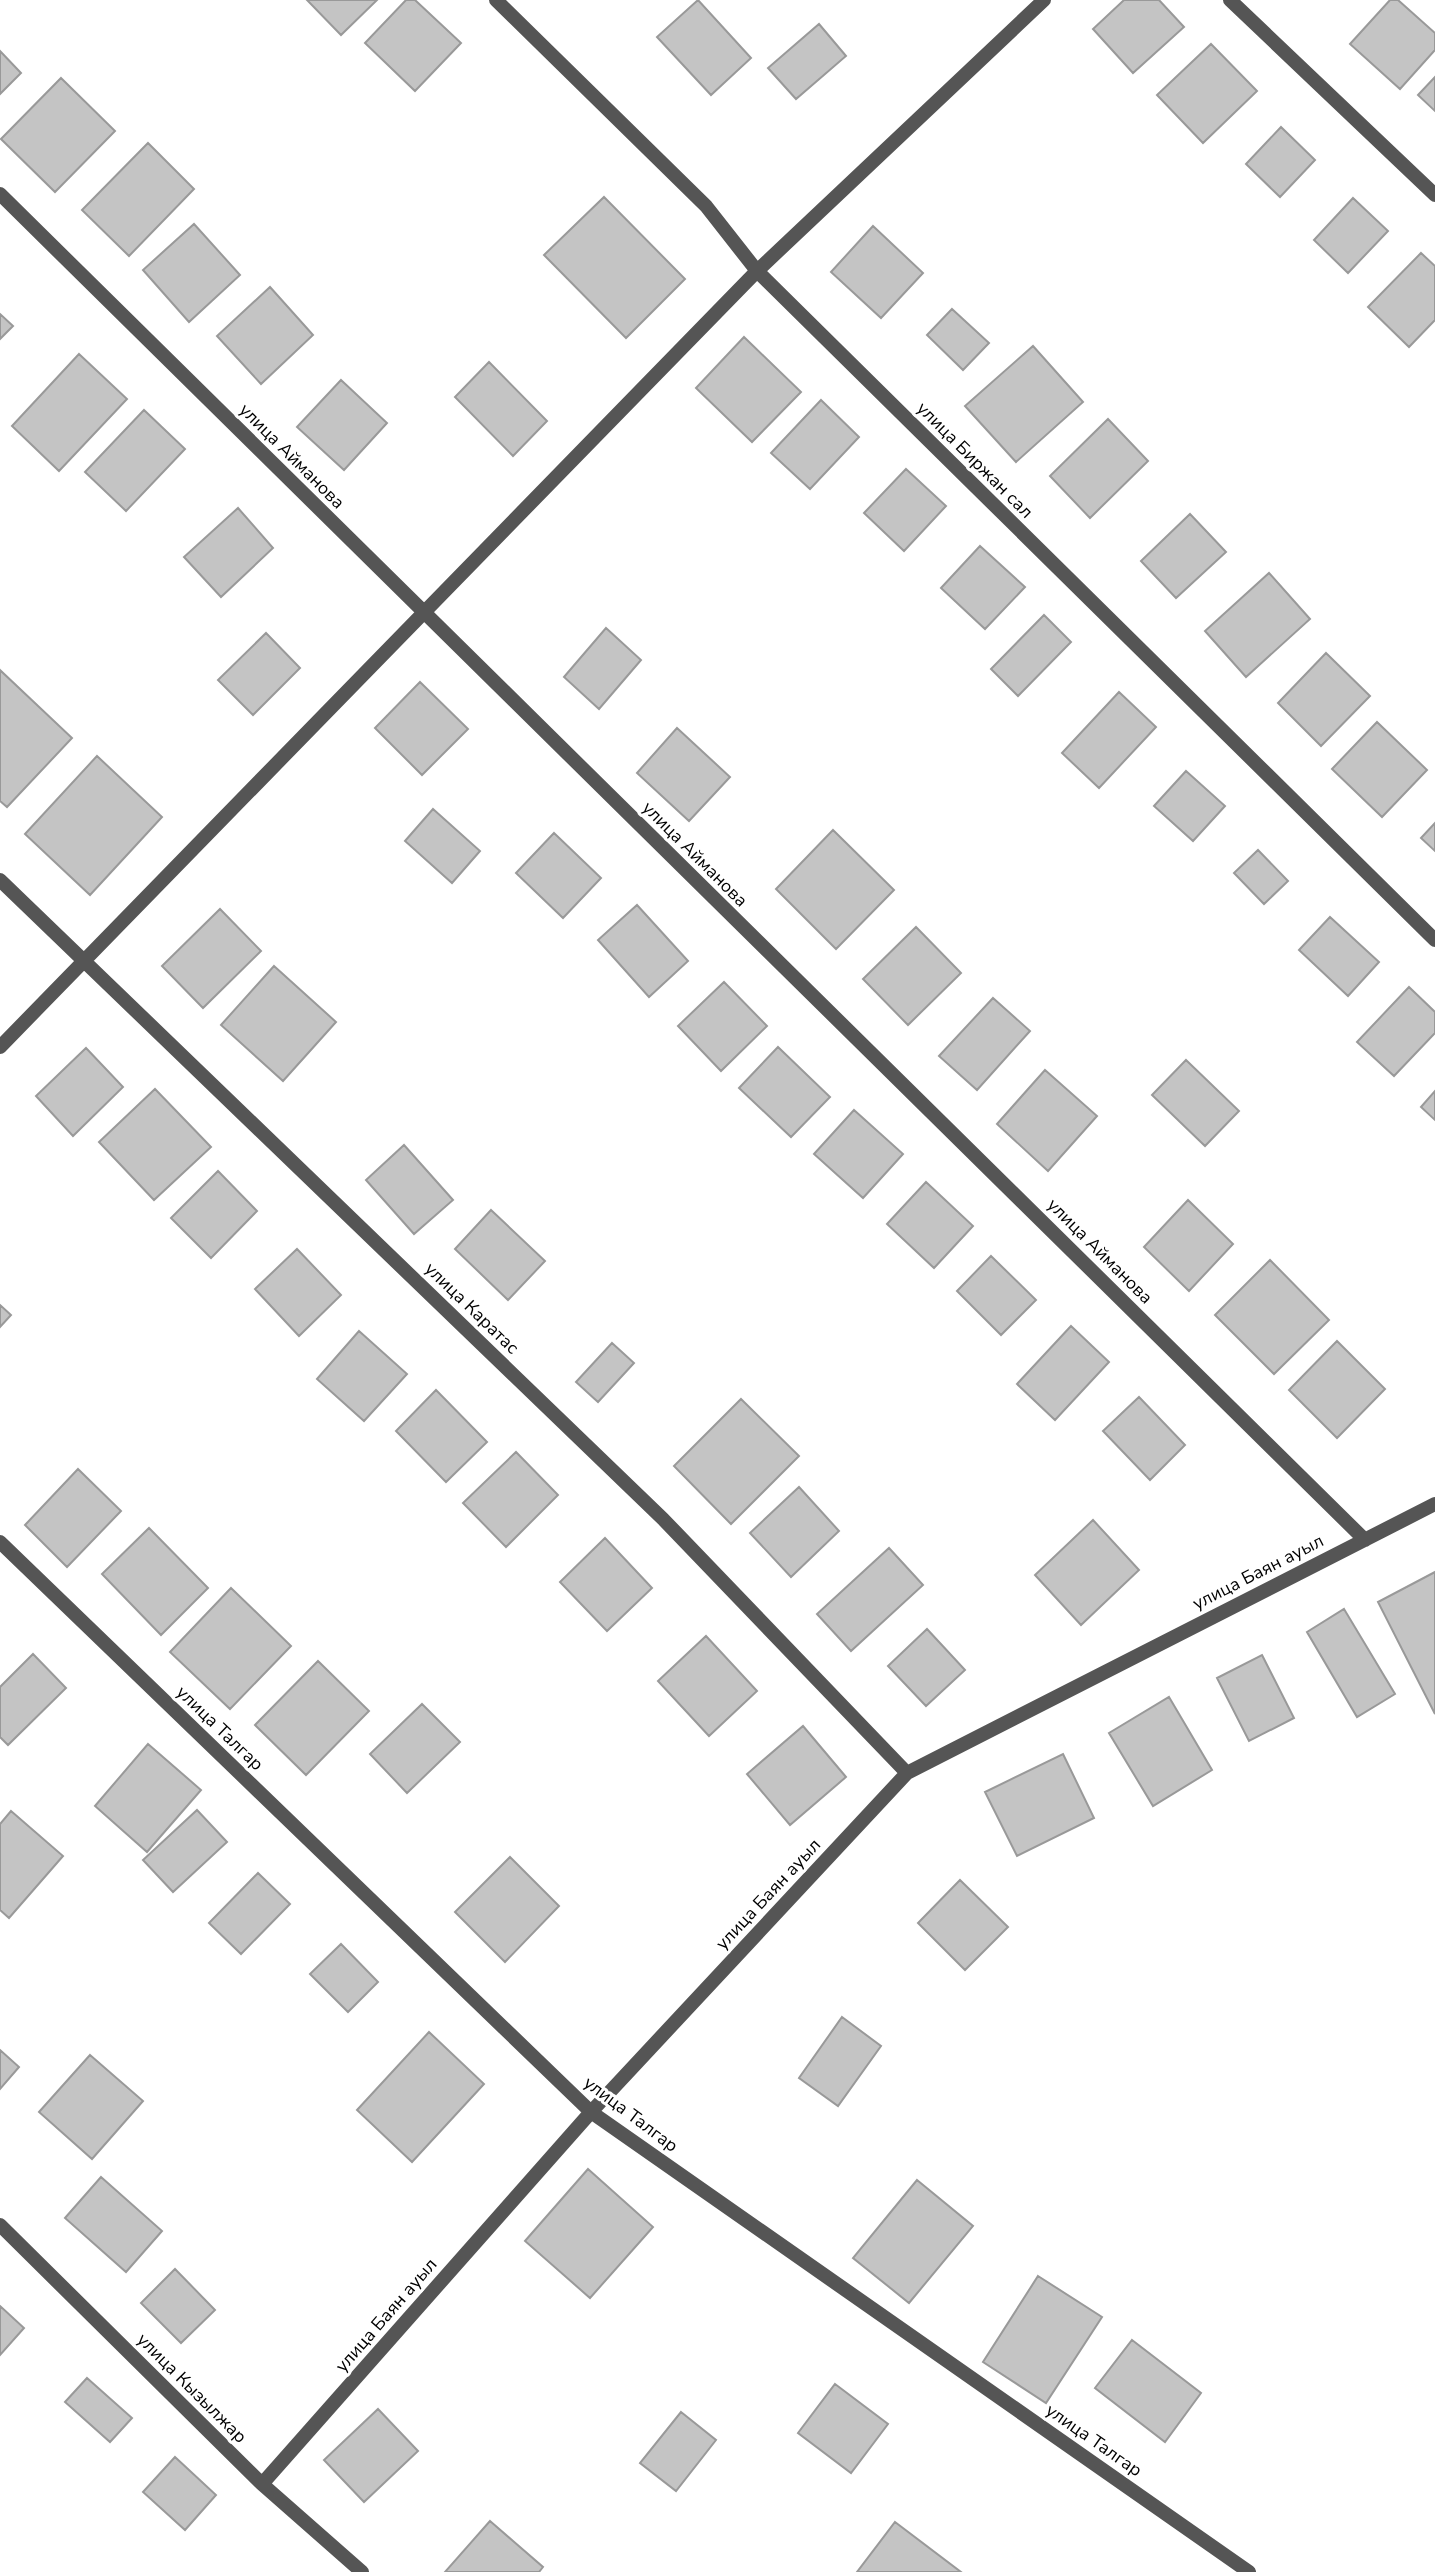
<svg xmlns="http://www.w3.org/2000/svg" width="1435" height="2572" font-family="'Nunito Sans',sans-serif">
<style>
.building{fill:#c4c4c4;stroke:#999;stroke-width:2}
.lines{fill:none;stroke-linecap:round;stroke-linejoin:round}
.minor{stroke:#555;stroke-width:14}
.labels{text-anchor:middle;stroke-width:6;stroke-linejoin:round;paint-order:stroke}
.street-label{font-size:18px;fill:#000;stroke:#fff}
</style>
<rect width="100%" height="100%" fill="#fff"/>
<path class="building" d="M307 0H377L341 35Z
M406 0H415L461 43 415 91 365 43Z
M698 0 751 58 711 95 657 37Z
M1124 0H1159L1184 27 1133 73 1093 29Z
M1390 0H1398L1435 33V50L1400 89 1350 44Z
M819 24 846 56 796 99 768 68Z
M1211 44 1257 91 1203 143 1157 95Z
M0 51 21 73 0 94Z
M1435 77V111L1418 95Z
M61 78 115 131 55 192 1 139Z
M1281 127 1315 160 1280 197 1246 164Z
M148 143 194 189 129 256 82 210Z
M604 197 685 279 626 338 544 255Z
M1353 198 1388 231 1348 273 1314 240Z
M194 224 240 275 189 322 143 270Z
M873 226 923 273 881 318 831 272Z
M1421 253 1435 266V320L1409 347 1368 307Z
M270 287 313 335 261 384 217 336Z
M952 309 989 343 963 370 927 335Z
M0 314 13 326 0 339Z
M744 337 801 392 752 442 696 388Z
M1033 346 1083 402 1016 462 965 406Z
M79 354 127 399 59 471 12 426Z
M489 362 547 421 513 456 455 397Z
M341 380 387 423 344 470 297 427Z
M821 400 859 437 810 489 771 453Z
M144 410 185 449 126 511 85 472Z
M1108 419 1148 461 1090 518 1050 476Z
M906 469 946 506 904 551 864 513Z
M238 508 273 548 221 597 184 557Z
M1190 514 1226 552 1176 598 1141 561Z
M980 546 1025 587 985 629 941 588Z
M1269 573 1310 619 1246 677 1205 631Z
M1044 615 1071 642 1018 696 991 669Z
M606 628 641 660 599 709 564 677Z
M266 633 300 668 253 715 218 680Z
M1326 653 1370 696 1321 746 1278 703Z
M0 670 72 738 7 807 0 801Z
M420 682 468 729 422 775 375 728Z
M1119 692 1156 727 1099 788 1062 753Z
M1377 722 1427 770 1382 817 1332 769Z
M677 728 730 777 689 821 637 773Z
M97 756 162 817 90 895 25 834Z
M1186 771 1225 806 1193 841 1154 806Z
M433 809 480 851 452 883 405 841Z
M1435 823V851L1421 838Z
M833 830 894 890 836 949 776 889Z
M554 833 601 878 563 918 516 873Z
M1258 850 1288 881 1264 904 1234 873Z
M637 905 688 961 649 997 598 940Z
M220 909 261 951 203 1008 162 966Z
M1330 917 1379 962 1348 996 1299 950Z
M916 927 961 973 908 1025 863 979Z
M274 966 336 1022 283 1081 221 1025Z
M724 982 767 1026 721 1071 678 1026Z
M1409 987 1435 1012V1033L1394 1076 1357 1042Z
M993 998 1030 1031 977 1090 939 1056Z
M778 1047 830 1097 791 1137 739 1088Z
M86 1048 123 1087 73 1136 36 1096Z
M1186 1060 1239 1111 1205 1146 1152 1095Z
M1045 1070 1097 1116 1048 1171 997 1124Z
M155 1089 211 1147 154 1200 99 1142Z
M1435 1091V1120L1421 1107Z
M854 1110 903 1154 863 1198 814 1154Z
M404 1145 453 1200 414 1234 366 1180Z
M218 1171 257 1211 211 1258 171 1218Z
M926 1182 973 1226 934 1268 887 1224Z
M1188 1200 1233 1244 1189 1291 1144 1247Z
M491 1210 545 1261 508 1300 455 1249Z
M297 1249 341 1295 299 1336 255 1289Z
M991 1256 1036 1300 1001 1335 957 1291Z
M1270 1260 1329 1320 1274 1374 1215 1315Z
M0 1305 11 1315 0 1327Z
M1071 1326 1109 1362 1055 1420 1017 1384Z
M359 1331 407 1374 364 1421 317 1379Z
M1337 1341 1385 1389 1337 1438 1289 1390Z
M612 1343 634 1363 598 1402 576 1382Z
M436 1390 487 1442 446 1482 396 1431Z
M1139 1397 1185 1445 1150 1480 1103 1431Z
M741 1399 799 1456 731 1524 674 1466Z
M516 1452 558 1495 506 1547 463 1503Z
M78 1469 121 1511 67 1567 25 1525Z
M799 1487 839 1531 791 1577 750 1533Z
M1093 1520 1139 1570 1081 1625 1035 1575Z
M149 1528 208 1588 161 1635 102 1574Z
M605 1538 652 1588 607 1631 560 1582Z
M889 1548 923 1585 851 1651 817 1614Z
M1435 1572V1714L1378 1602Z
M231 1588 291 1646 230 1709 170 1652Z
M1344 1609 1395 1694 1357 1717 1307 1632Z
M927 1629 965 1670 926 1706 888 1666Z
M706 1636 757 1691 709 1736 658 1681Z
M33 1654 66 1688 8 1745 0 1737V1687Z
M1262 1655 1294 1718 1249 1741 1217 1678Z
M318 1661 369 1711 306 1775 255 1725Z
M1169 1697 1212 1770 1153 1806 1109 1733Z
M422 1704 460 1742 407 1793 370 1754Z
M803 1726 846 1777 790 1825 747 1774Z
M148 1744 201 1790 147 1852 95 1806Z
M1063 1754 1094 1818 1017 1856 985 1792Z
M197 1810 227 1842 173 1892 143 1860Z
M11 1811 63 1856 9 1918 0 1910V1824Z
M510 1857 559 1906 505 1962 455 1912Z
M258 1873 290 1904 241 1954 209 1923Z
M960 1880 1008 1927 965 1970 918 1923Z
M341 1944 378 1982 348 2012 310 1974Z
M842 2017 881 2046 838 2106 799 2078Z
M429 2032 484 2084 412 2162 357 2110Z
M0 2050 19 2067 0 2089Z
M90 2055 143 2101 92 2159 39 2112Z
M588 2169 653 2227 590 2298 525 2241Z
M101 2177 162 2231 126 2272 65 2218Z
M917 2180 973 2226 909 2303 853 2258Z
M175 2269 215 2310 181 2343 141 2303Z
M1038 2276 1102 2317 1046 2403 983 2362Z
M0 2306 24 2328 0 2355Z
M1132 2340 1201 2393 1165 2442 1095 2388Z
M87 2378 132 2418 110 2442 65 2402Z
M835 2384 888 2424 851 2473 798 2433Z
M378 2409 418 2451 364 2502 324 2460Z
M681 2412 716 2440 676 2491 640 2463Z
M175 2457 216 2495 185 2530 143 2492Z
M490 2521 543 2567 539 2572H445Z
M895 2522 961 2572H857Z"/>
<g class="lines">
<path class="minor" d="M496 0 706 206 757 271 1435 940
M1230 0 1435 195
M0 194 1365 1540
M0 880 663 1519 907 1773
M0 1047 757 271 1044 0
M0 1542 591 2112 1249 2572
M0 2225 262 2484 362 2572
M262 2484 591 2112 907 1773 1435 1504"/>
</g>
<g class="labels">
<g class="street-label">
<text transform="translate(292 456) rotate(45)" y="6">улица Айманова</text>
<text transform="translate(975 460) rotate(45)" y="6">улица Биржан сал</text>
<text transform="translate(695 854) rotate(45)" y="6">улица Айманова</text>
<text transform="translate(1100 1251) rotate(45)" y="6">улица Айманова</text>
<text transform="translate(472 1308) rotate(44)" y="6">улица Каратас</text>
<text transform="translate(1258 1572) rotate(-27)" y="6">улица Баян ауыл</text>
<text transform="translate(220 1728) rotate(44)" y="6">улица Талгар</text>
<text transform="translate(768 1894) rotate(-47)" y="6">улица Баян ауыл</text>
<text transform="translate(631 2114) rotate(37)" y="6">улица Талгар</text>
<text transform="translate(386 2315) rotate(-49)" y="6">улица Баян ауыл</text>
<text transform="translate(192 2388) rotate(45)" y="6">улица Кызылжар</text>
<text transform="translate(1094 2440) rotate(35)" y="6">улица Талгар</text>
</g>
</g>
</svg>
